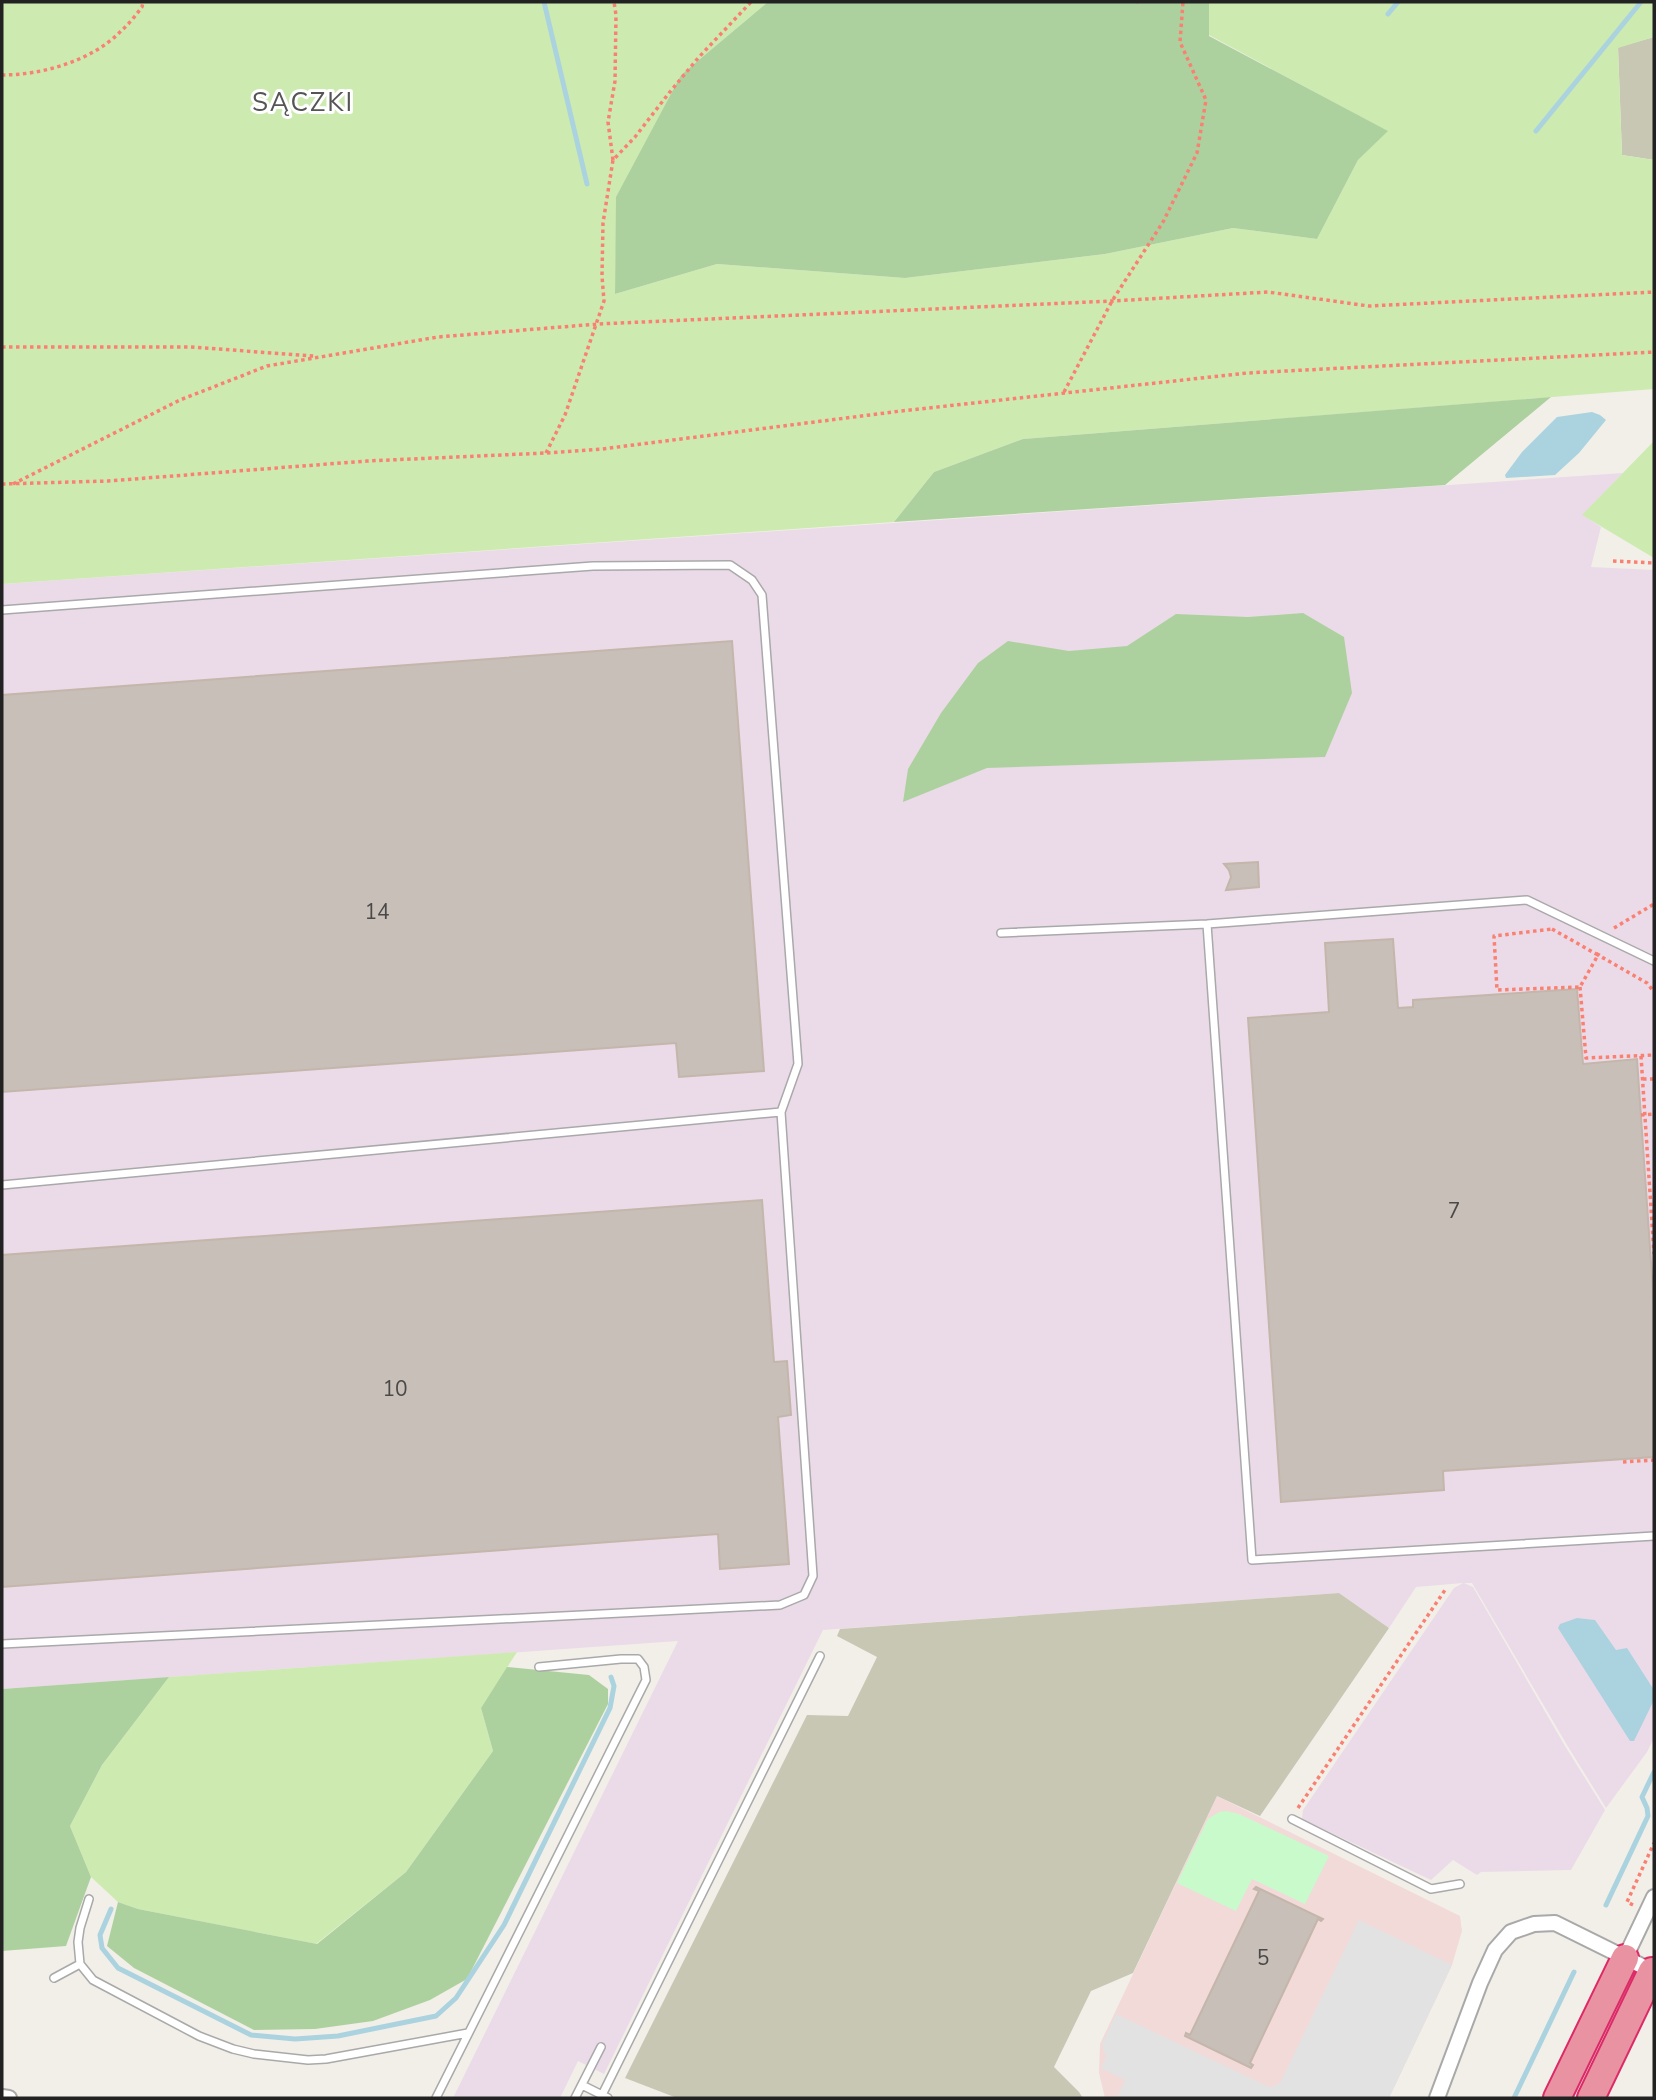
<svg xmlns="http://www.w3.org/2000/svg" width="1656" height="2100" font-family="'Nunito Sans',sans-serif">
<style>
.commercial{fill:#f2dad9}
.industrial{fill:#ebdbe8}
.construction{fill:#c7c7b4}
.grass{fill:#cdebb0}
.forest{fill:#add19e}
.park{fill:#c8facc}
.parking{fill:#e2e2e2}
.water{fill:#aad3df}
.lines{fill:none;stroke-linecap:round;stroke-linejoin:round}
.stream{stroke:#aad3df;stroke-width:5}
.building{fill:#c7bfb8;stroke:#c4b6ab;stroke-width:2}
.lane-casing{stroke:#a9a9a9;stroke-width:10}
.street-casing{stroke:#a9a9a9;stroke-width:18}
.highway-casing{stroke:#dc2a67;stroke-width:30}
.path{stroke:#fa8072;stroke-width:3.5;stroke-dasharray:3.5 3.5;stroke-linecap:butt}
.lane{stroke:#fff;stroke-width:7}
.street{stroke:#fff;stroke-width:14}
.highway{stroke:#e892a2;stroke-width:26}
.labels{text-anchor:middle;stroke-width:6;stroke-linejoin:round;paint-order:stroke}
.number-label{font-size:21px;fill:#4b4948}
.neighbourhood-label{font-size:26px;letter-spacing:2px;fill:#555;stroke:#fff}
</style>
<rect width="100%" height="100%" fill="#f2efe9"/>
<path class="commercial" d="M1217 1796 1460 1916 1462 1931 1452 1965 1389 2098H1105L1099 2073 1100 2044Z"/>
<path class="industrial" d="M1623 473 1583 515 1601 527 1591 567 1654 570V1738L1647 1752 1606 1808 1567 1745 1472 1583H1464L1473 1587 1565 1746 1605 1810 1571 1870 1481 1872 1477 1875 1453 1860 1431 1880 1302 1819 1303 1810 1454 1588 1463 1583 1416 1587 1389 1628 1339 1593 823 1630 604 2074 578 2061 560 2098H453L678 1641 2 1689V584Z"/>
<path class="construction" d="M1654 37V160L1622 155 1618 47Z
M1339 1593 1389 1628 1260 1816 1217 1796 1133 1973 1091 1991 1054 2067 1079 2092 1083 2098H677L625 2078 807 1715 848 1716 877 1657 837 1636 840 1629Z"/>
<path class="grass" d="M2 2H768L681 75 617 197 615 294 717 264 905 278 1105 254 1233 228 1317 239 1358 160 1387 131 1209 35V2H1654V37L1618 48 1622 155 1654 160V389L1023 439 934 472 894 522 2 584Z
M1654 441V558L1582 515Z
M517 1652 481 1708 493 1751 406 1872 316 1944 138 1909 118 1902 91 1877 70 1826 102 1765 169 1677Z"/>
<path class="forest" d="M768 2H1209V36L1388 131 1358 160 1317 239 1233 228 1105 254 905 278 717 264 615 294 616 197 681 75Z
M1551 397 1445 485 894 522 934 472 1023 439Z
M1303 613 1344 637 1352 693 1325 757 987 768 903 802 908 769 941 713 978 663 1008 641 1069 651 1127 646 1176 614 1248 617Z
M507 1667 589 1675 608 1689V1704L467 1979 430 2000 373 2021 315 2029 254 2030 134 1968 107 1946 118 1902 138 1909 317 1944 406 1872 493 1751 481 1708Z
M169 1677 102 1765 70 1826 91 1877 66 1946 2 1951V1689Z"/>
<path class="park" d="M1226 1811 1239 1814 1329 1856 1305 1904 1252 1879 1236 1911 1177 1883 1208 1819 1219 1812Z"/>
<path class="parking" d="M1359 1920 1452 1965 1389 2098H1117L1125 2080 1101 2068 1106 2058 1102 2044 1116 2014 1265 2085 1271 2087 1280 2083Z"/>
<path class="water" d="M1592 412 1600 415 1606 420 1579 453 1555 475 1506 478 1505 475 1522 452 1557 417Z
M1577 1618 1595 1620 1616 1650 1627 1648 1654 1690V1700L1634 1741H1630L1558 1628 1560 1624Z"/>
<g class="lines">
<path class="stream" d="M544 2 587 184
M1388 14 1398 2
M1536 131 1641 2
M1606 1905 1648 1816 1647 1808 1642 1797 1654 1772
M111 1909 100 1935 102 1948 118 1968 251 2035 295 2039 338 2036 436 2016 456 1998 504 1925 610 1708 614 1686 611 1677
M1514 2098 1574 1972"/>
</g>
<path class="building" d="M732 641 764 1071 679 1077 676 1043 2 1092V695Z
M1258 862 1259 887 1226 890 1231 877 1229 870 1224 864Z
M1393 939 1398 1008 1413 1007V1000L1577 989 1583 1064 1637 1059 1654 1306V1457L1443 1471 1444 1490 1281 1502 1248 1018 1329 1012 1325 943Z
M762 1200 774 1362 787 1361 791 1415 778 1417 789 1564 720 1569 718 1534 2 1587V1255Z
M1256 1887 1323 1919 1321 1921 1318 1919 1250 2063 1253 2065 1251 2068 1185 2036 1186 2033 1190 2035 1259 1891 1254 1889Z"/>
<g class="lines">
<g class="lane-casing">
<path id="lane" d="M2 610 593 566 730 565 752 580 762 595 798 1064 781 1112 813 1576 804 1595 780 1605 2 1644
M1207 924 1252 1560 1654 1536
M1001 933 1207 924 1527 900 1654 961
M2 1185 781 1112
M1292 1819 1431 1889 1460 1884
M89 1899 80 1928 78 1942 80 1964 93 1980 199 2036 233 2049 254 2054 308 2060 326 2059 468 2033
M54 1978 80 1964
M582 2085 608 2098
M602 2095 820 1656
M436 2098 646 1680 644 1667 638 1659H621L539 1667
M575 2098 601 2047"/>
</g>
<g class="street-casing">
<path id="street" d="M1625 1958 1654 1897
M2 2097 9 2098
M1437 2098 1480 1983 1495 1950 1511 1932 1534 1924 1555 1923 1652 1971 1654 1966"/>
</g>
<g class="highway-casing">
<path id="highway" d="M1557 2098 1625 1958
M1591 2098 1652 1971"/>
</g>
<path class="path" d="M1137 2H1138
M2 75C42 75 92 61 121 31 129 24 136 15 142 7L143 2
M613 160 608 122 615 81 616 15 614 2
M2 347H190L314 356
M1064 392 1112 301 1163 222 1197 153 1206 100 1180 42 1183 2
M546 453 565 415 604 301 602 276 603 223 613 160 635 137 669 93 699 57 751 2
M2 484 108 481 367 461 546 453 602 449 901 411 1247 373 1654 352
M13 484 180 400 267 366 438 337 598 324 1112 301 1268 292 1369 306 1654 292
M1613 561 1654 563
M1614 928 1654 904
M1552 929 1598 955 1580 987 1497 990 1494 936Z
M1599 953 1598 955 1647 983 1654 992
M1580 987 1586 1058 1654 1055
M1641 1056 1654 1254
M1643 1079H1654
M1641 1115 1654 1114
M1623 1462 1654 1460
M1298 1808 1445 1590
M1633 1905 1627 1902 1654 1843"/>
<use href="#lane" class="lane"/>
<use href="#street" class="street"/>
<use href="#highway" class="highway"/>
</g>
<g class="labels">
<g class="number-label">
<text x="377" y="919">14</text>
<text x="1454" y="1218">7</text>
<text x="395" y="1396">10</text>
<text x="1263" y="1965">5</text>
</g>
<g class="neighbourhood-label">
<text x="303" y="111">SĄCZKI</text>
</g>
</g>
<rect width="1656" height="2100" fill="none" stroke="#222222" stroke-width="7"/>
</svg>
